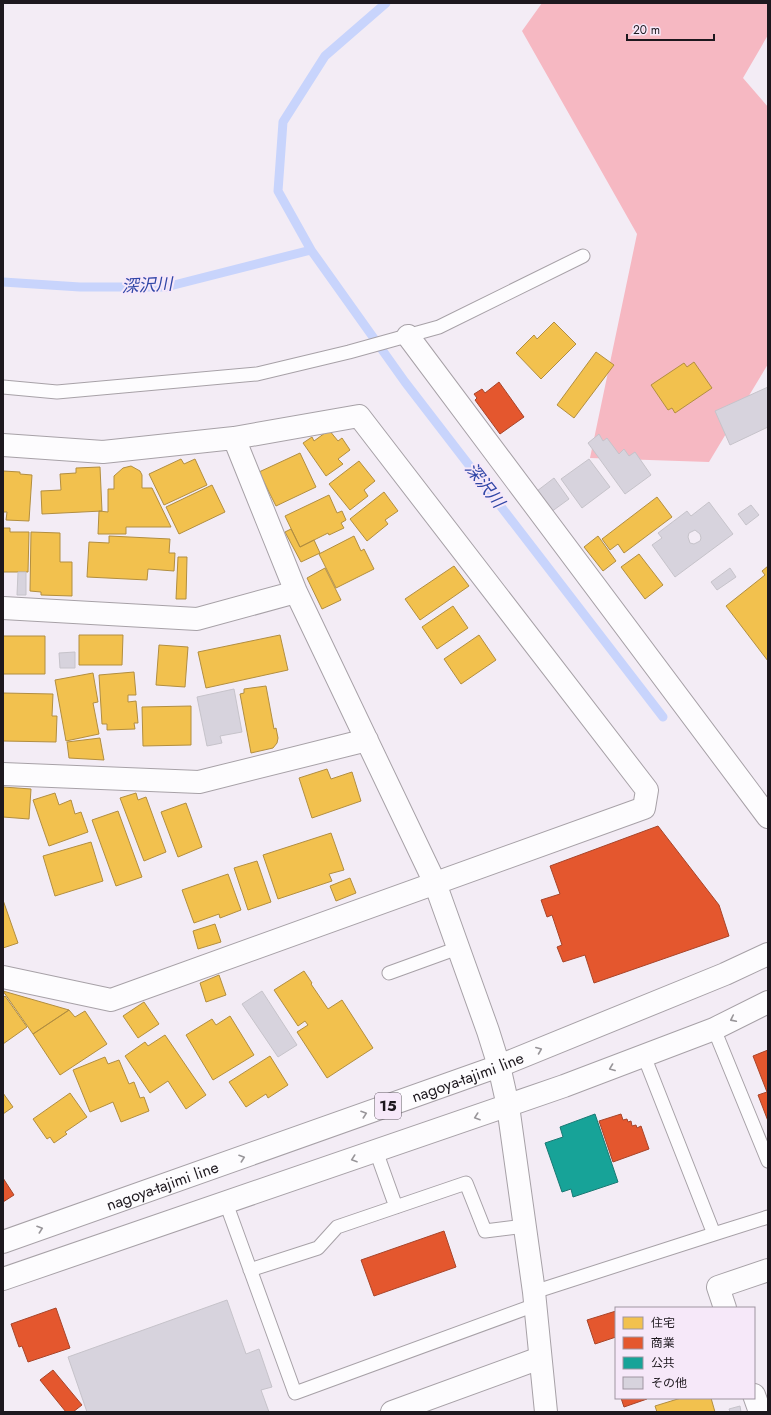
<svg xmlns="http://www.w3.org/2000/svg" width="771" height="1415" font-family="Jost,'Noto Sans JP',sans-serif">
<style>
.forest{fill:#f6b8c2}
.homes{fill:#f2c14e;stroke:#b28e40}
.shops{fill:#e4572e;stroke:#a84429}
.public{fill:#17a398;stroke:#197973}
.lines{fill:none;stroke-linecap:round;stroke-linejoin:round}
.stream{stroke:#c8d4fc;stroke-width:9}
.building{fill:#d7d3dd;stroke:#c6c3ca;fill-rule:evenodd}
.lane-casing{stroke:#a7a1a7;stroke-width:15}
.street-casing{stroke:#a7a1a7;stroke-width:24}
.secondary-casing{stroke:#a7a1a7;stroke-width:24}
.primary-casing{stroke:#a7a1a7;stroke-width:24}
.lane{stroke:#fdfcfe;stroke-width:13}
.street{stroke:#fdfcfe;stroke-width:22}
.secondary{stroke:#fdfcfe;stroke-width:22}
.primary{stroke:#fdfcfe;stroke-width:22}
.oneway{stroke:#989599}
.labels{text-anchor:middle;stroke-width:4;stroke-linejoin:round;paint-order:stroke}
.shield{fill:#f6e8f9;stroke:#5e5660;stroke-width:1}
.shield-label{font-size:15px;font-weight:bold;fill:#1d181e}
.street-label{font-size:16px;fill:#1d181e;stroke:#f6e8f9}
.water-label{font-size:17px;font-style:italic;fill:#2f45a6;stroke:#f6e8f9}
</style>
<rect width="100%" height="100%" fill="#f3ecf5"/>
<path class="forest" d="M542 3H768V35L743 78 768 107V364L709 462 590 458 637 234 522 31Z"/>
<path class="homes" d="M554 322 576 344 541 379 516 353 534 335 537 339Z
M596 352 614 365 574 418 557 405Z
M694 362 712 388 675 413 672 408 668 410 651 385 684 363 687 367Z
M329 430 338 441 342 438 350 450 338 459 343 464 326 476 303 443 312 437 314 441Z
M300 453 316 487 276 506 259 472Z
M181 459 184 464 195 459 207 485 164 505 149 474Z
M359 461 375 481 364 490 368 496 350 510 329 484Z
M131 466 140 471 142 475V488H152L171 527H126V534H98L99 511 108 512V489H114V476L123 468Z
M100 467 102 511 42 514 41 491 61 490 60 474 76 473V468Z
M3 471 20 472V474L32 475 29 521 6 520 7 512H3Z
M212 485 225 512 179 534 166 507Z
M384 492 398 511 385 520 388 524 367 541 350 519Z
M329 495 337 513 342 511 346 520 341 523 344 528 329 535 328 533 300 547 285 516Z
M657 497 672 517 624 553 618 544 610 550 602 539Z
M3 528H10V532H29L28 572H3Z
M291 529 300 547 314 540 320 553 301 562 285 532Z
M31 532 60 533V562H72V596L41 595V592L30 591Z
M109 536 170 539 169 553H175L174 571 148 569 147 580 87 577 89 542 109 543Z
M354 536 361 551 364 549 374 569 336 588 319 554Z
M598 536 616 561 603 571 584 547Z
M639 554 663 585 645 599 621 567Z
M178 557H187L186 599H176Z
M454 566 469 586 420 620 405 599Z
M768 566V661L726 606 765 575 762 571Z
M325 568 341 600 322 609 307 578Z
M453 606 468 628 437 649 422 627Z
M79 635H123L122 665H79Z
M280 635 288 670 206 688 198 652Z
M479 635 496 660 461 684 444 659Z
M3 636H45V674H3Z
M159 645 188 647 185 687 156 685Z
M134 672 136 695H128V702L136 701 138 723H134L135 729 107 730V724H102L99 675Z
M93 673 98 702 93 703 99 734 66 741 55 680Z
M266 686 274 729 276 728 278 738 277 743 273 748 251 753 240 694 244 693V689Z
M3 693 53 694 52 716H57L56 742 3 741Z
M191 706V745L143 746 142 707Z
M100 738 104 760 69 758 67 742Z
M327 769 331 779 352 772 361 801 312 818 299 778Z
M3 787 31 789 29 819 3 817Z
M55 793 59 805 71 800 75 814 81 812 88 832 49 846 33 800Z
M136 793 138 800 146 797 166 852 144 861 120 798Z
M186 803 202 847 178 857 161 812Z
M118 811 142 877 116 886 92 820Z
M331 833 344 870 329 874 332 881 278 899 263 855Z
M91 842 103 881 55 896 43 856Z
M257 861 271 902 248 910 234 868Z
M228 874 241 910 220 918 219 914 194 923 182 890Z
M350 878 356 893 336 901 330 886Z
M3 900 18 943 3 948Z
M215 924 221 942 198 949 193 931Z
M304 971 312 983 311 984 328 1009 342 1000 373 1048 327 1078 297 1032 308 1025 305 1021 298 1026 274 990Z
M219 975 226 995 206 1002 200 983Z
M3 991 69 1010 33 1034Z
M5 996 27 1027 3 1044V998Z
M144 1002 159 1024 138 1038 123 1016Z
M69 1010 75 1017 85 1011 107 1044 60 1075 33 1034Z
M230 1016 254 1055 213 1080 186 1035 212 1019 216 1025Z
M165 1035 206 1095 186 1109 168 1081 150 1093 125 1056 145 1042 148 1046Z
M270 1056 288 1085 268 1098 266 1094 246 1107 229 1082Z
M105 1057 108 1064 119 1060 129 1084 134 1082 140 1098 144 1097 149 1111 121 1122 113 1102 90 1112 73 1070Z
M3 1093 13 1107 3 1114Z
M70 1093 87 1117 65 1132 67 1134 54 1143 50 1137 47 1139 33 1119Z
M681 1398H711L715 1412H657L655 1406Z"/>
<path class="shops" d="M499 382 524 417 500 434 475 400 477 398 474 394 482 389 485 393Z
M658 826 719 905 729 936 594 983 585 955 563 962 557 947 562 945 552 915 547 917 541 900 560 894 550 866Z
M768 1050V1121L758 1095 767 1092 753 1056Z
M621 1114 623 1120 627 1119 628 1122 631 1121 632 1126 636 1125 637 1128 641 1126 649 1149 613 1162 599 1121Z
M3 1178 14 1195 3 1202Z
M444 1231 456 1267 374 1296 361 1260Z
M56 1308 70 1348 28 1362 22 1346 19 1347 11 1324Z
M616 1311V1337L595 1344 587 1320Z
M53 1370 82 1405 73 1412H66L40 1380Z
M621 1398H647V1399L624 1407Z"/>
<path class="public" d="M595 1114 618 1182 573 1197 571 1189 562 1192 545 1143 563 1137 560 1127Z"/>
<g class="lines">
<path class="stream" d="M311 250 278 191 283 122 325 56 386 3
M3 282 80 287H166L311 250 405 382 663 717"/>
</g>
<path class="building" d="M768 387V427L730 445 715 411Z
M599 434 603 441 607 438 619 454 624 449 629 456 635 452 651 475 625 494 588 443Z
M589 459 610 487 582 508 561 479Z
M554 478 569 499 551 512 537 491Z
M709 502 733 534 675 577 652 545 662 538 658 533 687 511 691 516ZM695 530 700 534 701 538 700 541 694 544 690 543 688 537 689 533Z
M751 505 759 515 746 525 738 514Z
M730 568 736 577 717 590 711 582Z
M18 572H26V595H17Z
M75 652V668H60L59 653Z
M234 689 242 732 220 736 222 743 207 746 197 697Z
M262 991 297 1045 278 1057 242 1004Z
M227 1300 246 1354 259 1349 272 1387 261 1390 269 1412H87L68 1357Z
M740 1406 741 1412H730L729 1409Z"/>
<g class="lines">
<g class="lane-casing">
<path id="lane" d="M3 387 57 392 257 374 349 352 439 327 583 256
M389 973 458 948
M714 1029 768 1161
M644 1056 714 1234 768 1217
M376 1151 396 1207
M226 1203 295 1393 535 1305
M250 1270 318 1248 337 1227 466 1183 485 1231 525 1226
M534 1292 714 1234"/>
</g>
<g class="street-casing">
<path id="street" d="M408 336 768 817
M234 438 296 592 435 883 488 1031 499 1066 508 1106
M3 445 103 452 234 438 359 416 647 790 644 808 111 1000 3 977
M3 608 197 619 296 592
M3 774 199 782 367 740
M725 1308 718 1287 768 1270
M754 1395 760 1412
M392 1412 540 1358"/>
</g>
<g class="secondary-casing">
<path id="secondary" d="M508 1106 534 1292 546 1412"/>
</g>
<g class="primary-casing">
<g id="primary">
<path id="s1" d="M3 1242 499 1066 725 974 768 954"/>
<path d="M3 1279 564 1086 714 1029 768 1002"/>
</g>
</g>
<use href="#lane" class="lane"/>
<use href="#street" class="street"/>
<use href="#secondary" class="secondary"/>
<use href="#primary" class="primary"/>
</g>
<defs><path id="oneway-chevron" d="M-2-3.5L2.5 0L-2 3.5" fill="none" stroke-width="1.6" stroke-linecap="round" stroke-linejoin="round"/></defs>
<g class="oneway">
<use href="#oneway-chevron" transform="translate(733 1019) rotate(154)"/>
<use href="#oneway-chevron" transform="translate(539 1050) rotate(-22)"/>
<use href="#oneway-chevron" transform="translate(612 1068) rotate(159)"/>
<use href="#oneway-chevron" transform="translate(364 1114) rotate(-19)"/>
<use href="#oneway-chevron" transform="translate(477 1117) rotate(161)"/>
<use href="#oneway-chevron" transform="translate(242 1158) rotate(-19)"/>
<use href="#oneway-chevron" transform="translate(354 1159) rotate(161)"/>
<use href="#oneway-chevron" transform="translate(40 1229) rotate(-19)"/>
</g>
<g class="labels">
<rect class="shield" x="375" y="1093" width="26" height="26" rx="3"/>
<g class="shield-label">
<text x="388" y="1111">15</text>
</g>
<g class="street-label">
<text dy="6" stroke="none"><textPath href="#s1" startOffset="493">nagoya-tajimi line</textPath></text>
<text dy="6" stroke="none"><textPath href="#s1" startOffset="169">nagoya-tajimi line</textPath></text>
</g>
<g class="water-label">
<text transform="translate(147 285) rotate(-3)" y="6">深沢川</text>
<text transform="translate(485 485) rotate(52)" y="6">深沢川</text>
</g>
</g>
<rect width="771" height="1415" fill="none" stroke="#1d181e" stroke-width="8"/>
<rect x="615" y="1307" width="140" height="92" fill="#f6e8f9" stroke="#9f95a1"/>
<rect x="623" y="1317" width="20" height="12" fill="#f2c14e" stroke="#9f95a1"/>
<text x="651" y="1327" font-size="12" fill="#1d181e">住宅</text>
<rect x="623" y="1337" width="20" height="12" fill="#e4572e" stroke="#9f95a1"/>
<text x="651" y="1347" font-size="12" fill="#1d181e">商業</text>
<rect x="623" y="1357" width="20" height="12" fill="#17a398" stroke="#9f95a1"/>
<text x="651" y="1367" font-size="12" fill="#1d181e">公共</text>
<rect x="623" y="1377" width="20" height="12" fill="#d7d3dd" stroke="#9f95a1"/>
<text x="651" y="1387" font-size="12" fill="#1d181e">その他</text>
<path d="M627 34v6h87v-6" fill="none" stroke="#1d181e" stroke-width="2"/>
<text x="633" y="34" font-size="12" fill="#1d181e" stroke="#f6e8f9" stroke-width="3" paint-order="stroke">20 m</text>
</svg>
